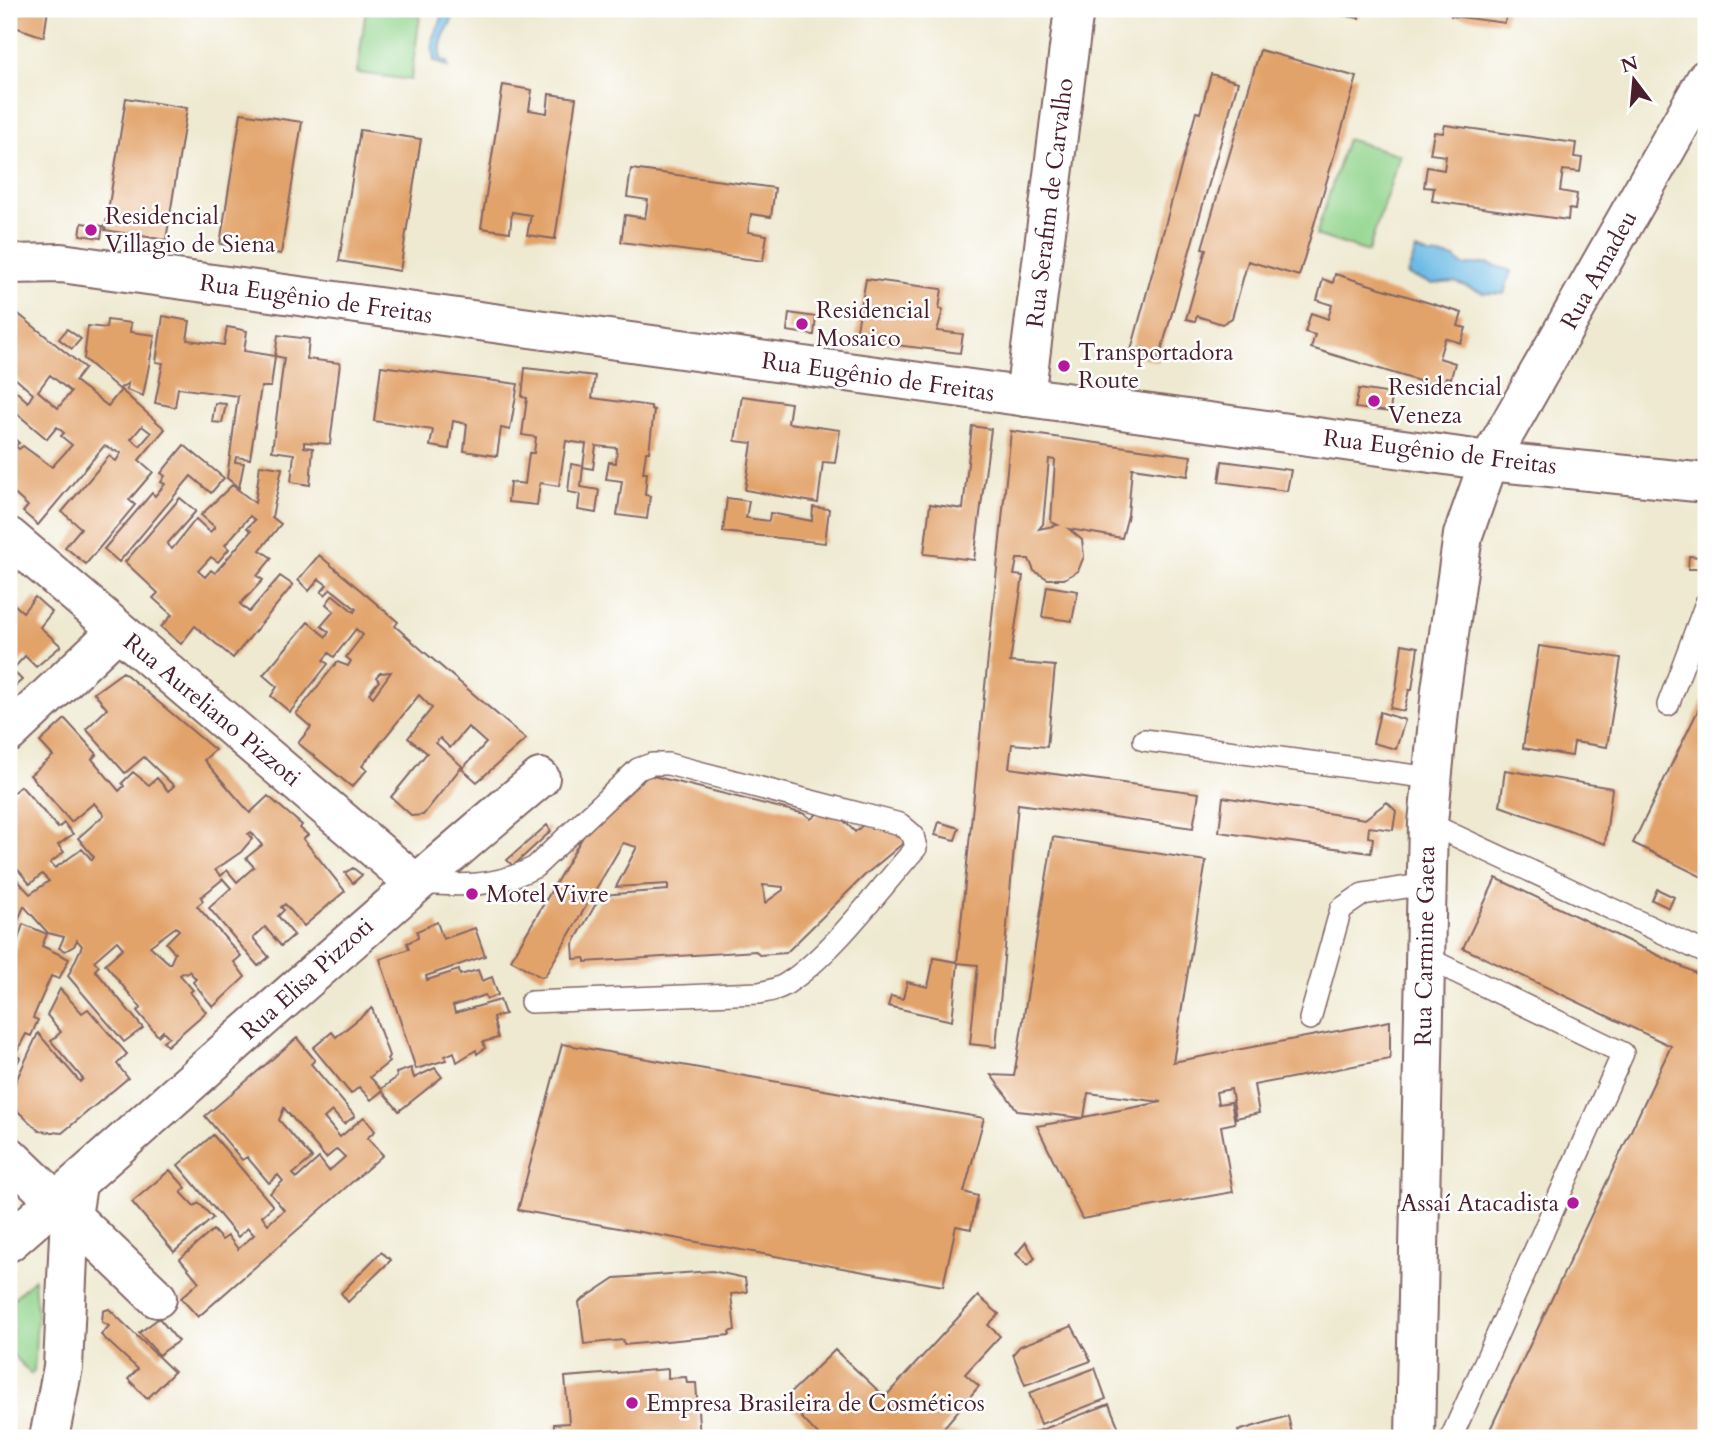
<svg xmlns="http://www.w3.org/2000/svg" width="1715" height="1447" font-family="Cardo,serif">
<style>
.green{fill:#91d48c;stroke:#6e7a5c;stroke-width:2}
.water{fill:#6abae5;stroke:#5a6c88;stroke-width:2}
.building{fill:#e2a36b;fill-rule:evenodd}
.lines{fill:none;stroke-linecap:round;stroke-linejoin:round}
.lane-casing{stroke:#836665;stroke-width:24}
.street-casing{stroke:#836665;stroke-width:42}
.secondary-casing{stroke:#836665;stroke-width:42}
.lane{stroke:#fff;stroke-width:21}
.street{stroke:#fff;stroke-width:38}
.secondary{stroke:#fff;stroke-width:38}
.poi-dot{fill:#b5179e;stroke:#fff;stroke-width:2.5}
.labels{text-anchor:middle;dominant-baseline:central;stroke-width:5;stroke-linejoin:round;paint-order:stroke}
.street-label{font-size:24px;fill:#4a1f2b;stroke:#fff}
.poi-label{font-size:24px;fill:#4a1f2b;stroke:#fff;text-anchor:start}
</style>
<rect width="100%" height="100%" fill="#fff"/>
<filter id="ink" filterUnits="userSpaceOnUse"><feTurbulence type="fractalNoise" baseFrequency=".0143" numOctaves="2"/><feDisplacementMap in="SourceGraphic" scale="14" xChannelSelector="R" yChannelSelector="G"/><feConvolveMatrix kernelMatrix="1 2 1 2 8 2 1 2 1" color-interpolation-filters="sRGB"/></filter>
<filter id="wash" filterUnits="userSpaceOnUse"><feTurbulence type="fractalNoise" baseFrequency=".00686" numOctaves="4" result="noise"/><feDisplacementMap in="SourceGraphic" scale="28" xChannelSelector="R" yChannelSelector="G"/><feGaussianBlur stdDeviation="1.57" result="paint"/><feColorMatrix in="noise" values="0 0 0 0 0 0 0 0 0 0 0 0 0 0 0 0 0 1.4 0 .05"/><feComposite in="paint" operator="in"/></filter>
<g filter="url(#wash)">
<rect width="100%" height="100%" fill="#eee9d0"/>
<path class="green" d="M366,9H421L411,80L357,73Z
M1347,139L1400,155L1368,252L1316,235Z
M34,1279L37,1318L34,1372L31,1374L9,1351V1303Z"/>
<path class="water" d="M441,9H456C451,31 438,32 441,60L447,62L448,67L434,61C433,54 431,45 433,37C437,27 444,21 441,9Z
M1416,250L1430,255L1455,258L1463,266L1487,263L1511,271L1504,294L1483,293L1455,282L1432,284L1407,275Z"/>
<g id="blocks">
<path class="building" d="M9,9H48L44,37L9,25Z
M1341,9H1359V18L1340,15Z
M1452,9L1455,10L1507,9L1505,23L1451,16Z
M1260,50L1357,77L1299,276L1248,261L1232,318L1222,324L1197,316L1195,321L1186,319L1206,249L1202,248Z
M1211,74L1238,82L1158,362L1130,354L1196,112L1200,113Z
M503,85L532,90L529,110L547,113L549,94L576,98L555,239L527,235L531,215L512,212L510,232L481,228Z
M126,98L187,108L166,240L105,230Z
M241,113L302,122L281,254L220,244Z
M1445,125L1576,143L1574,157L1582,158L1580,172L1563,170L1560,191L1577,194L1575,210L1569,209L1568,220L1432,201L1434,188L1424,187L1427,167L1444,170L1446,156L1430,154L1434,132L1443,133Z
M360,130L421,139L400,271L339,261Z
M631,169L775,188L771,217L751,214L748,232L767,235L763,261L621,242L625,215L645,218L648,200L627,197Z
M82,223L103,226L101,238L80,235Z
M1335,274L1462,313L1458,326L1466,328L1461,343L1445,338L1439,358L1455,363L1451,378L1446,377L1442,388L1311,348L1315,335L1305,332L1311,313L1328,319L1332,305L1317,300L1323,279L1333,283Z
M866,279L942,289L939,309L943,310L937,331L963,334L960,353L855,340Z
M16,312L85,368L75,381L108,406L121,390L165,429L139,460L153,472L129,500L135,505L86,564L65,547L81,528L62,512L109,456L116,461L121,453L104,446L38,525L23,512L28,506L9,489V434L19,443L15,446L19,449L23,446L52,467L72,445L61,436L64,433L57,427L47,439L9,407V318ZM50,375L71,392L58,408L38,391ZM16,379L33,394L28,402L10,386ZM142,426L151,433L140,446L131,439Z
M789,313L816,317L814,335L787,331Z
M163,316L190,321L187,340L224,345L227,327L238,329L247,331L244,351L275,356L278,335L309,339L307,359L340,363L330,444L304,442V447L313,448L310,485L291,482L294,454L272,451L284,358L275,356L271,387H261L250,459L236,457L235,462L244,463L239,488L227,478L238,396L178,388L175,407L155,403L163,363L156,362Z
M107,320L131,323L130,332L155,335L143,396L127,390L128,383L119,389L84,359L88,326L106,328Z
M67,329L81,339L72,349L59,339Z
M381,366L518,384L510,430L501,428L497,456L464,451L467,424L453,421L449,449L430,446L433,430L374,421Z
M525,368L595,376L592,398L651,406V409L654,410L649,452H646L643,473H647L645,495L650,496L647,519L617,515L622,481L606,479L609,462L616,463L617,448L596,446L593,469L583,467L586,444L566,441L559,486L540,483L537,505L508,502L510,482L525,484L529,453H534L536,437L522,435L527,398L522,397Z
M1359,389L1392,394L1390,412L1355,408Z
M742,396L791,403L788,423L840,430L835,463L823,462L818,503L745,490L752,443L735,441Z
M215,403L226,404L222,423L212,422Z
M972,426L991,429L974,560L924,554L930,504L963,509Z
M1011,431L1191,456L1188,476L1132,468L1128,515L1122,538L1069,529L1082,540L1084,556L1078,571L1064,579H1048L1034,571L1029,559H1017L1014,575L1023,576L1010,662L1055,666L1047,747L1012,744L1009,768L1199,793L1193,828L1018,804L996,1047L970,1044L978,965L958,963L952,1021L888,1006L891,996L903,999L907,982L928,987L934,958L957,962ZM1049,459L1055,460L1051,522L1058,525L1039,529L1043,524Z
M184,445L224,478L211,493L191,476L119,562L104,549L152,493L155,496L165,484L161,482L165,476L161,473Z
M1222,461L1291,470L1287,491L1219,482Z
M571,464L583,466L581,487L599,490L596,513L578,510L580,494L568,492Z
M260,465L282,468L272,517L281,524L260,550L272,558L257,576L263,580L240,604L249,612L280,576L293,585L233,658L195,626L181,644L161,627L172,615L153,598L158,593L125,562L180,498L196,511L167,544L172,549L196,519L210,532L215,527L201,515L232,485L255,503ZM250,516L255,520L247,528L251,531L215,573L211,570L205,577L198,571L211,557L218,562L229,549L225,545Z
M727,498L749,501L746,518L769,521L770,513L812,521L813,507L829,509L825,543L723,532Z
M319,555L398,622L395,626L422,650L526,739L477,782L462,769L486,743L468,727L450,748L440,738L436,743L462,766L423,815L412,816L391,797L427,753L408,738L432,708L419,695L362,766L367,770L352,787L298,743L311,727L296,714L337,662L348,666L351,661L346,657L363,635L356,629L334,657L329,653L323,660L328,664L290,712L271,696L277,687L263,675L308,622L326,637L329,632L321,626L334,611L326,604L333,595L354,612L356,609L331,589L325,595L321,592L327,585L319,579L309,591L298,580ZM391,672L373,697L369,693L379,681L376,677L380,673Z
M1689,556L1699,557L1698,569H1688Z
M1047,586L1078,591L1072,621L1042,617Z
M35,597L52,612L40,627L61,646L36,667L25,656L12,670L22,680L14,687L9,681V600L23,612Z
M1402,644L1418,647L1412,690H1409L1404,711L1390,708L1396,689Z
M1539,646L1621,658L1607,747L1574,742L1572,756L1523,748Z
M123,672L215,750L204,760L250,813L268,796L302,825L300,828L308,835L303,839L345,891L304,926L285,904L281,907L284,910L278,916L294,935L281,946L265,927L253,938L269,957L258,966L209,908L231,888L223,879L201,897L203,901L197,906L241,956L234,962L245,977L213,1007L193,982L196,979L189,971L186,974L184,972L180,975L193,990L190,992L206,1012L167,1046L163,1041L169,1037L163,1031L158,1036L137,1011L141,1008L105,964L123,948L117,941L94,961L99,966L95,970L143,1028L124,1042L68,976L82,946L77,940L74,946L65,951L59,948L64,937L48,933L24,906L9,942V871L30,894L49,881L42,874L30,884L9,859V796L21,786L58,828L64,823L73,834L58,845L64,852L50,863L55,868L82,849L92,860L94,857L78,838L104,815L94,803L71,822L30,775L53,756L40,742L65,719L97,754L92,759L119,791L124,786L122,783L133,772L149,785L157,778L168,791L174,786L144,757L125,773L86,729L107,709L94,693ZM251,832L262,845L246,858L254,867L237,882L227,870L221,876L215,870L241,852L252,839L248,834ZM176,927L179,930L166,943L175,953L170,964L150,946Z
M1706,694V879L1633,843Z
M1380,712L1405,720L1396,749L1373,743Z
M1505,770L1612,788L1605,844L1500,806Z
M649,775L805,814L811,819L824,808L834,811L855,832L863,825L913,835L865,875L786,953L759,955L756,951L585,962V958L574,959L573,944L601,895L668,890V884L616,887L637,847L623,843L545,976L541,977L511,960L585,833ZM763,885L783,887V890L765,903Z
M1223,797L1365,819L1387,802L1396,811L1393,830L1369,827L1368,837L1373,838L1371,853L1219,832Z
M939,822L959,828L955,840L935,835Z
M547,825L551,831L513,866L507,860Z
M1053,837L1206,861L1173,1062L1390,1021V1059L1254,1085L1259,1113L1236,1118L1231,1089L1216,1092L1218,1104L1231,1102L1235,1123L1221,1126L1233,1192L1082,1219L1037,1126L1083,1118L1018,1111L991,1075L1014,1076ZM1088,1093L1162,1102L1084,1117Z
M353,868L362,875L353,883L345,873Z
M1496,878L1706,978V1438H1486L1671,1046L1463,948Z
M1657,889L1674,897L1669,908L1652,900Z
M437,922L443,939L475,928L485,956L426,976L427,980L459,970L460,975L478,970L482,981L492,977L498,995L487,999L485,995L453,1006L455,1013L500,1000L505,1014L493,1017L498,1038L483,1042L485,1048L477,1054L476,1050L457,1062L454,1052L445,1056L446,1060L416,1069L380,959L409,949L407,943L418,938L417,931Z
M23,924L47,934L42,946L69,959L59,979L51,976L33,1018L38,1020L31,1036L26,1034L15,1055L20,1058L13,1072L9,1070V968Z
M60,989L82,1013L88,1009L127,1054L117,1064L128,1078L62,1133L39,1131L9,1103V1096L38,1033L80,1082L83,1079L51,1041L61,1032L47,1015Z
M372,1008L389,1056L387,1059L389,1062L370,1077L381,1089L397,1077L396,1073L411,1068L414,1078L435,1068L442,1077L399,1111L382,1091L371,1100L359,1087L351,1094L313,1048L332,1032L336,1037Z
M297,1038L315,1060L311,1064L355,1116L344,1124L332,1111L324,1118L340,1137L364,1117L375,1131L367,1138L383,1155L198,1317L181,1298L199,1282L180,1259L213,1230L222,1240L228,1236L238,1249L254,1235L248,1228L238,1237L178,1165L213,1135L273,1206L262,1216L268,1224L284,1210L270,1193L283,1181L278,1175L269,1183L247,1157L242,1160L205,1116ZM284,1108L326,1158L337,1149L345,1157L329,1171L319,1158L297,1178L293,1174L312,1158L279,1120Z
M562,1044L984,1118L964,1192L978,1196L971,1229L956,1226L943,1286L518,1210Z
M170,1170L186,1188L181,1192L194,1206L199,1203L213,1218L174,1252L132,1202Z
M1026,1242L1035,1258L1028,1265L1016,1254Z
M381,1252L391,1260L348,1302L341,1293Z
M712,1271L745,1278L747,1292L731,1294L735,1330L729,1332L730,1335L624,1345L623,1340L584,1344L579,1302L615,1278Z
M978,1296L999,1314L988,1325L1000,1336L965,1374L979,1386L940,1432L1001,1435V1438H821L784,1399L835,1350L885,1397Z
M109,1309L174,1372L147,1399L128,1379L138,1369L101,1335L109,1326L102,1322L103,1311Z
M159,1318L178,1341L159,1355L139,1333Z
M1072,1326L1091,1361L1025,1385L1013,1354L1020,1346Z
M1095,1368L1106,1399L1041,1424L1029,1393Z
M668,1369V1378L686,1377L687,1383H696L700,1438H519V1434L554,1431V1424L569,1423L565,1377Z
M1109,1404L1123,1438H1020Z
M1288,1416L1293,1438H1240L1238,1431Z"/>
</g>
</g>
<g filter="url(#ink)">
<use href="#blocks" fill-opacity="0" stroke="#836665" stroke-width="2"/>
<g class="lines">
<g class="lane-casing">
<path id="lane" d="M1668,705L1706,603
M1144,740L1432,778
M1428,823L1706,953
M417,883C460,886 495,888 535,867L638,769L652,764H668L900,824L913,835L916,848C880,888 833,953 789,982C780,989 769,991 759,993L531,1002
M1425,957L1623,1053L1451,1438
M1310,1019L1341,909L1363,894L1426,884"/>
</g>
<g class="street-casing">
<path id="street" d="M1025,397L1074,9
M9,537L415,883
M9,733L118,630
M9,1156L157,1298
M9,1242C186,1088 360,929 540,778
M49,1438L63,1367L69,1235L77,1185
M1415,1438L1428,823L1441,690L1463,535L1489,461L1706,79"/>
</g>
<g class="secondary-casing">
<path id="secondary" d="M9,264L61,263L1489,461L1706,483"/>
</g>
<use href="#lane" class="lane"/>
<use href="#street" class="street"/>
<use href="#secondary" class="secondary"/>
</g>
</g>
<g class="poi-dot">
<circle cx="91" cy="230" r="7"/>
<circle cx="802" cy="324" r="7"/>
<circle cx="1064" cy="366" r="7"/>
<circle cx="1374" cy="401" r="7"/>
<circle cx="472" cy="894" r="7"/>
<circle cx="1573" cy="1203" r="7"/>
<circle cx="632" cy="1403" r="7"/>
</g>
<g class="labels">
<g class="street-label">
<text transform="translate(1050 203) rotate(-83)">Rua Serafim de Carvalho</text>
<text transform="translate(1599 270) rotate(-61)">Rua Amadeu</text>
<text transform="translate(316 299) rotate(8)">Rua Eugênio de Freitas</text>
<text transform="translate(878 377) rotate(8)">Rua Eugênio de Freitas</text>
<text transform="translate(1440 452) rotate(7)">Rua Eugênio de Freitas</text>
<text transform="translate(212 710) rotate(40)">Rua Aureliano Pizzoti</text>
<text transform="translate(1425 946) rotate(-89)">Rua Carmine Gaeta</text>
<text transform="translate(307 979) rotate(-42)">Rua Elisa Pizzoti</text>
</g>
<g class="poi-label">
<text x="105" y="216">Residencial<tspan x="105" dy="28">Villagio de Siena</tspan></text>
<text x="816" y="310">Residencial<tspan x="816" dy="28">Mosaico</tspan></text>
<text x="1078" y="352">Transportadora<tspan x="1078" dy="28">Route</tspan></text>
<text x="1388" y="387">Residencial<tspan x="1388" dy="28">Veneza</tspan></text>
<text x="486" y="894">Motel Vivre</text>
<text x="1559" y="1203" text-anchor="end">Assaí Atacadista</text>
<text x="646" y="1403">Empresa Brasileira de Cosméticos</text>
</g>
</g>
<rect width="1715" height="1447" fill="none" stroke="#fff" stroke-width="35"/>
<g transform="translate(1634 80) rotate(344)" stroke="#ffffff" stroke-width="5" paint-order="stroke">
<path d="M0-5L12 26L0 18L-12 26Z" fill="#4a1f2b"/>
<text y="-10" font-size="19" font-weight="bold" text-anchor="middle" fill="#4a1f2b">N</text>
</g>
</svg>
